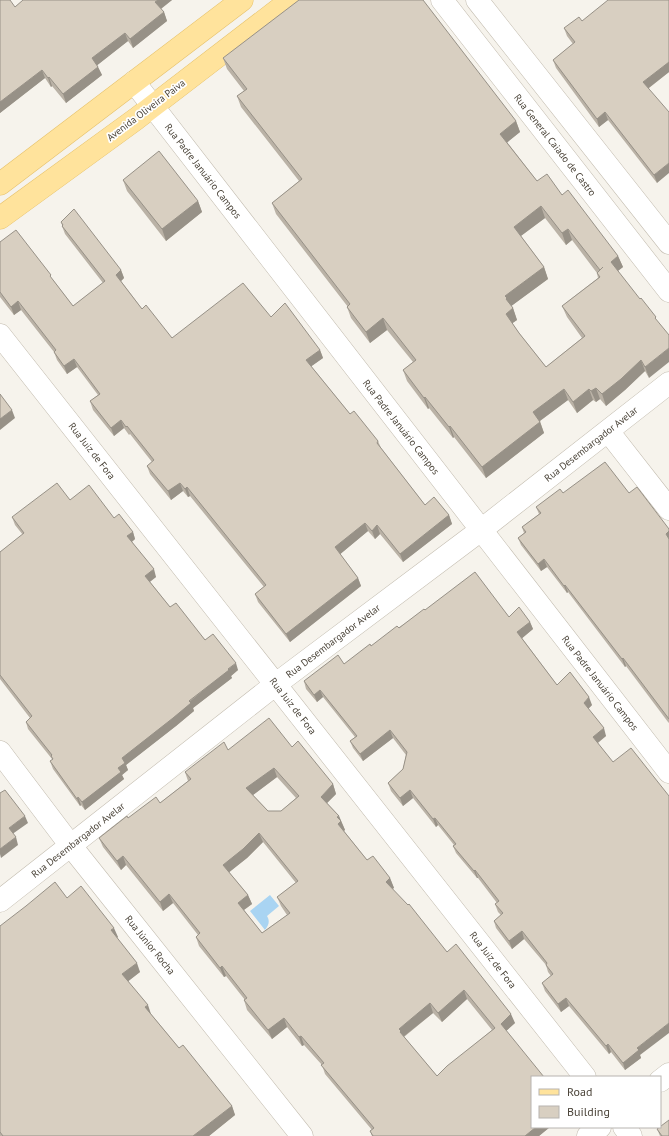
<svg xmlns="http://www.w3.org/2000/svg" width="669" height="1136" font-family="'PT Sans',sans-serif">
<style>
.water{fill:#a9d4f2}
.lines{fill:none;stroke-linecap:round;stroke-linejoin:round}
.minor-casing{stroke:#c2bbae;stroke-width:23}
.primary-casing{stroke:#e6c16a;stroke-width:23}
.minor{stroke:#fff;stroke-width:22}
.primary{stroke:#ffe39c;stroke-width:22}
.wall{fill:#bab2a6;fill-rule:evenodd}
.shaded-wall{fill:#979187}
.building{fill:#d8cfc1;stroke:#979187;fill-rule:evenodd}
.labels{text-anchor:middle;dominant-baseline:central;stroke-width:3.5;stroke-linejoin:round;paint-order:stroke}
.street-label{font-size:10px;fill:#4b4439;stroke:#fff}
</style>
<rect width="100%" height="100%" fill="#f6f3ec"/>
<path class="water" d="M270,895L279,906L267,916C270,921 269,925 265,930L250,911Z"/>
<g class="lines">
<g class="minor-casing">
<path id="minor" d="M442,0L669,291
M477,0L669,243
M134,82L669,772
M0,335L585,1077
M608,431L669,509
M0,752L71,846L302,1136
M0,901L276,684L481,530L669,383
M660,1081L669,1074
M624,1127L631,1136
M588,1136L600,1127"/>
</g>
<g class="primary-casing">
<path id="primary" d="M0,184L242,0
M0,218L136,119L291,0"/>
</g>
<use href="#minor" class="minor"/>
<use href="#primary" class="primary"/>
</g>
<path class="wall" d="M0,0L15,7L23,0H172L161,9L164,12L167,21L133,48L128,41L97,65L102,75L66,103L52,86L51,87L45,78L0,113Z
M669,0V72L649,88L657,183L608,120L599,127L556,68L553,60L573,44L567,36L564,28L582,21Z
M223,58L516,121L520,132L507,142L537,181L562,195L618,256L623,267L618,271L649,378L645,371L625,390L606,406L600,399L596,402L593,400L577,413L568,400L540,421L544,433L486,478L454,437L453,438L429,408L428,409L407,381L403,370L413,362L387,330L370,343L351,318L347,307H348L276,214L272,203L299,181L241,107L237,96L244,91L227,69ZM545,218L566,245L572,240L597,273L598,278L562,306L567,317L582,338L546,367L519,333L512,323L517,320L513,308L511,306L548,279L544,267L521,236Z
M123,180L198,201L202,212L166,241L127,191Z
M61,222L121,270L124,278L121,281L142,309L172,338L271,317L320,350L323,358L311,366L350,414L378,441L381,448L425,505L449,515L452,524L403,562L380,534L375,539L368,531L340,554L358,578L361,586L290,642L258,602L255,594L264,587L190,496L188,497L183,491L171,500L150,474L147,466L152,462L130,434L129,435L124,428L114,436L93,410L90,401L98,395L77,367L67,374L57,360L54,352L21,310L14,315L0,297V242L53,280L73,306L103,283L65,234L62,226V225Z
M563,493H629L669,529V723L668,722L626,666L625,667L568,592L567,593L547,567L541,571L521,545L518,538L524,533L522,527L539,514L536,507Z
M70,500L114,518L133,532L135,539L132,542L156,577L150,582L170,607L238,670L231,676L232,678L193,708L194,711L176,726L126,765L128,770L122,775L124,779L85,810L81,805L80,806L53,769L50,761L52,760V759L28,729L26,722L30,718L0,679V552L23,535L15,525L12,517Z
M425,610L509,617L530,622L533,629L522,638L557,685L592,705L588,709L606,736L598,743L640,1055L641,1058L625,1070L611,1052L609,1054L569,1006L561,1012L545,991L542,983L551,976L548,972L546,965L524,939L512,949L496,928L494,921L501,915L498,912L495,904L497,903L478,878H477L456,853L453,846L454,845L438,825L436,827L413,798L403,806L391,791L388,783L403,769L406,755L393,738L363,761L353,748L350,741L355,737L323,697L317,702L306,689L304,681L344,664Z
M292,747L333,784L336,794L327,803L339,816L345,830L344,831L367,860L390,878L394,888L392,889L447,952L515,1023L506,1031L532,1127H550L539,1136H372L370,1131L372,1130L325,1074L322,1065L304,1045L302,1046L287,1027L272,1039L247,1010L244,1000H245L226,976L224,977L199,946L196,937L198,935L173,903L163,911L126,865L121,870L103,847L99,838L128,818L160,803L188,781L185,772L228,750ZM277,777L296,798L281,811H268L253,795ZM263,842L296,883L277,897L281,906L287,915L262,933L244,910L252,904L248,895L229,872L247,858ZM467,999L492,1030L437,1076L404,1037L433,1013L442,1022Z
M67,898L118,937L117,938L140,972L128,981L151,1014L179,1048L232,1106L235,1115L209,1136H0V926Z
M657,1129L669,1136H660Z"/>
<path class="shaded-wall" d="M158,0H172L158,11L155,2Z
M164,12L167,21L133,48L130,39Z
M125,33L128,41L95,67L92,58Z
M669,62V72L646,90L643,82Z
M98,67L102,75L66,103L63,94Z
M42,70L45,78L0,113V102Z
M49,77L52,86L51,87L48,78Z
M605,112L608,120L599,127L597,119Z
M516,121L520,132L504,145L500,134Z
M669,163V173L657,183L654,175Z
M198,201L202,212L166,241L162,229Z
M541,206L545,218L518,238L514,227Z
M568,229L572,240L566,245L562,233Z
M618,256L623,267L615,273L611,262Z
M544,267L548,279L510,307V310L505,296Z
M121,270L124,278L119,283L116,275Z
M18,301L21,310L14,315L11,307Z
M513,308L517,320L510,325L506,314Z
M383,318L387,330L370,343L366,332Z
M669,348V362L649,378L645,367Z
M320,350L323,358L309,368L306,360Z
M74,359L77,367L67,374L64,366Z
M641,360L645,371L625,390L606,406L602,394Z
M596,388L600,399L596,402L591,391Z
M564,389L568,400L537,423L533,412Z
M589,389L593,400L577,413L573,402Z
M425,397L429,408L428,409L424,398Z
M12,410L15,418L0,430V419Z
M121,420L124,428L114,436L111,428Z
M540,422L544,433L486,478L482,467Z
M450,426L454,437L453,438L449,427Z
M180,483L183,491L171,500L168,491Z
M187,487L190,496L188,497L185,489Z
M449,515L452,524L403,562L400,554Z
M365,523L368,531L338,556L335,547Z
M377,525L380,534L375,539L372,531Z
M669,531V541L666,534Z
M133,532L135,539L130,543L127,536Z
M544,559L547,567L541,571L538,564Z
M154,569L156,577L148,583L145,576Z
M358,578L361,586L290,642L286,634Z
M565,585L568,592L567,593L564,586Z
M530,622L533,629L520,640L517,632Z
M623,658L626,666L625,667L622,659Z
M236,663L238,670L231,676L232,678L193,708L194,711L176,726L126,765L128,770L122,775L124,779L85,810L82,802L118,768L122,758Z
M320,690L323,697L317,702L314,695Z
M589,697L592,705L587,710L584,703Z
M604,728L606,736L596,744L593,737Z
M390,730L393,738L363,761L360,754Z
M274,768L277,777L249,798L246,788Z
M333,784L336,794L324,806L321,797Z
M410,790L413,798L403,806L400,798Z
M78,797L81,805L80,806L77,799Z
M25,816L28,823L11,835L9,828Z
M339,816L345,830L341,833L338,824L337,817Z
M435,818L438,825L436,827L433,819Z
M259,833L263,842L247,858L227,874L223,865Z
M16,837L18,845L1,858L0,854V849Z
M123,856L126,865L121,870L117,861Z
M475,870L478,878H477L474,871Z
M390,878L394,888L389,891L386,882Z
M169,894L173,903L163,911L160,902Z
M248,895L252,904L241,912L238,903Z
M114,928L118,937L114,940L111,930Z
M522,931L524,939L512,949L509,941Z
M137,963L140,972L126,983L122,974Z
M222,966L226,976L224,977L220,968Z
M464,990L467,999L442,1022L438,1013Z
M566,998L569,1006L561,1012L558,1004Z
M430,1003L433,1013L403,1037L400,1032L399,1029Z
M148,1005L151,1014L148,1016L145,1007Z
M511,1014L515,1023L504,1033L501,1024Z
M284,1018L287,1027L272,1039L268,1030Z
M669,1023V1033L640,1055L641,1058L625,1070L623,1063L637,1048Z
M301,1036L304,1045L302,1046L299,1037Z
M608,1044L611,1052L609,1054L606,1046Z
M232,1106L235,1115L209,1136H193Z
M536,1127H550L539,1136H525Z"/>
<path class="building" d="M0,0H10L15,7L23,0H158L155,2L164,12L130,39L125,33L92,58L98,67L63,94L49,77L48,78L42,70L0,102Z
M299,0H423L516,121L500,134L537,181L547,174L562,195L568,190L618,256L611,262L640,299L641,298L656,317L655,318L669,335V348L645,367L641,360L621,379L602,394L596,388L591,391L589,389L573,402L564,389L533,412L540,422L482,467L450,426L449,427L425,397L424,398L403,370L416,360L383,318L366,332L347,307L350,304L272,203L302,179L237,96L247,89L223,58ZM541,206L562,233L568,229L600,270L603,267L597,273L600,277L562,306L585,336L546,367L519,333L506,314L513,308L506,299L507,298L505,296L544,267L514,227Z
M608,0H669V62L643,82L669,112V163L654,175L605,112L597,119L553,60L575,42L564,28L579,17L582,21Z
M159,151L198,201L162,229L123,180Z
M74,209L121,270L116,275L142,309L146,305L172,338L243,283L271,317L285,303L320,350L306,360L350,414L354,411L378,441L377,443L425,505L434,497L449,515L400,554L377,525L372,531L365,523L335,547L358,578L286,634L255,594L266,585L187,487L185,489L180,483L168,491L147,466L154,460L127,426L126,427L121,420L111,428L90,401L100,394L74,359L64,366L54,352L56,350L18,301L11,307L0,292V242L16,230L51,275L50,276L73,306L105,281L62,226L63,225L61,222Z
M0,394L12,410L0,419Z
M605,462L629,493L637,487L669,529V531L666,534L669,539V719L623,658L622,659L565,585L564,586L544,559L538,564L518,538L526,532L522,527L541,513L536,507L560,489L563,493Z
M57,483L70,500L89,485L114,518L119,514L133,532L127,536L154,569L145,576L170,607L176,603L205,640L213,634L236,663L228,669L229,670L189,701L191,703L173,718L122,758L125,763L118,768L121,772L82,802L78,797L77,799L50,761L53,759L51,756L52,755L26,722L32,716L0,675V552L24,533L12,517Z
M475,572L509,617L519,607L530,622L517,632L557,685L570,672L589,697L584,703L604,728L593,737L613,762L631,748L669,796V1023L637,1048L639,1050L623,1063L608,1044L606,1046L566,998L558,1004L542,983L553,974L546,965L547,963L522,931L509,941L494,921L503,913L495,904L499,901L475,870L474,871L453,846L456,844L435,818L433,819L410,790L400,798L388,783L403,769L407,752L390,730L360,754L350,741L357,736L320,690L314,695L304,681L338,655L344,664L370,644L371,646L397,626L399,628L424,609L425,610Z
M269,718L292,747L298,741L333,784L321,797L339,816L337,817L341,821L338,824L367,860L373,856L390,878L386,882L408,905L409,904L447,952L456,944L511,1014L501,1024L544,1077H532V1127H536L525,1136H373L370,1131L374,1128L321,1065L324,1063L301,1036L299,1037L284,1018L268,1030L244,1000L247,998L222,966L220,968L196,937L200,933L169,894L160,902L123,856L117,861L99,838L127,816L128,818L156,797L160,803L191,779L185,772L224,742L228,750ZM274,768L299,796L281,811H268L246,788ZM259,833L298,881L277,897L290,913L262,933L238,903L248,895L223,865L243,849ZM464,990L495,1028L447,1066L437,1076L400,1032L401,1031L399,1029L430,1003L438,1013Z
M5,790L25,816L9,828L16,837L0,849V793Z
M55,882L67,898L81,886L114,928L111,930L137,963L122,974L148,1005L145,1007L179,1048L183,1045L232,1106L193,1136H3L0,1132V926L26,906Z
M669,1120V1136H662L657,1129Z"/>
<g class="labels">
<g class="street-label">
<text transform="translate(146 110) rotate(-37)">Avenida Oliveira Paiva</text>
<text transform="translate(555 145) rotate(52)">Rua General Caiado de Castro</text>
<text transform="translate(203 171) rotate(52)">Rua Padre Januário Campos</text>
<text transform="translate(401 427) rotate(52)">Rua Padre Januário Campos</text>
<text transform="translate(591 444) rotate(-38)">Rua Desembargador Avelar</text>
<text transform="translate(92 451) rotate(52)">Rua Juiz de Fora</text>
<text transform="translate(333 641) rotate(-37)">Rua Desembargador Avelar</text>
<text transform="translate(600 683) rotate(52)">Rua Padre Januário Campos</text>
<text transform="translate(293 706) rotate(52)">Rua Juiz de Fora</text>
<text transform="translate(78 840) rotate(-38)">Rua Desembargador Avelar</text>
<text transform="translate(150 945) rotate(51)">Rua Júnior Rocha</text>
<text transform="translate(493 960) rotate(52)">Rua Juiz de Fora</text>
</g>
</g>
<rect x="531" y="1076" width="130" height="52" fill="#ffffff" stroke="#b7b4b0"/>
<rect x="539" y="1089" width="20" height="6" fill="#ffe39c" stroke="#b7b4b0"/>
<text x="567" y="1096" font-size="12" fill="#4b4439">Road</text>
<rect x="539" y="1106" width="20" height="12" fill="#d8cfc1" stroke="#b7b4b0"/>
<text x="567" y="1116" font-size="12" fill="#4b4439">Building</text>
</svg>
